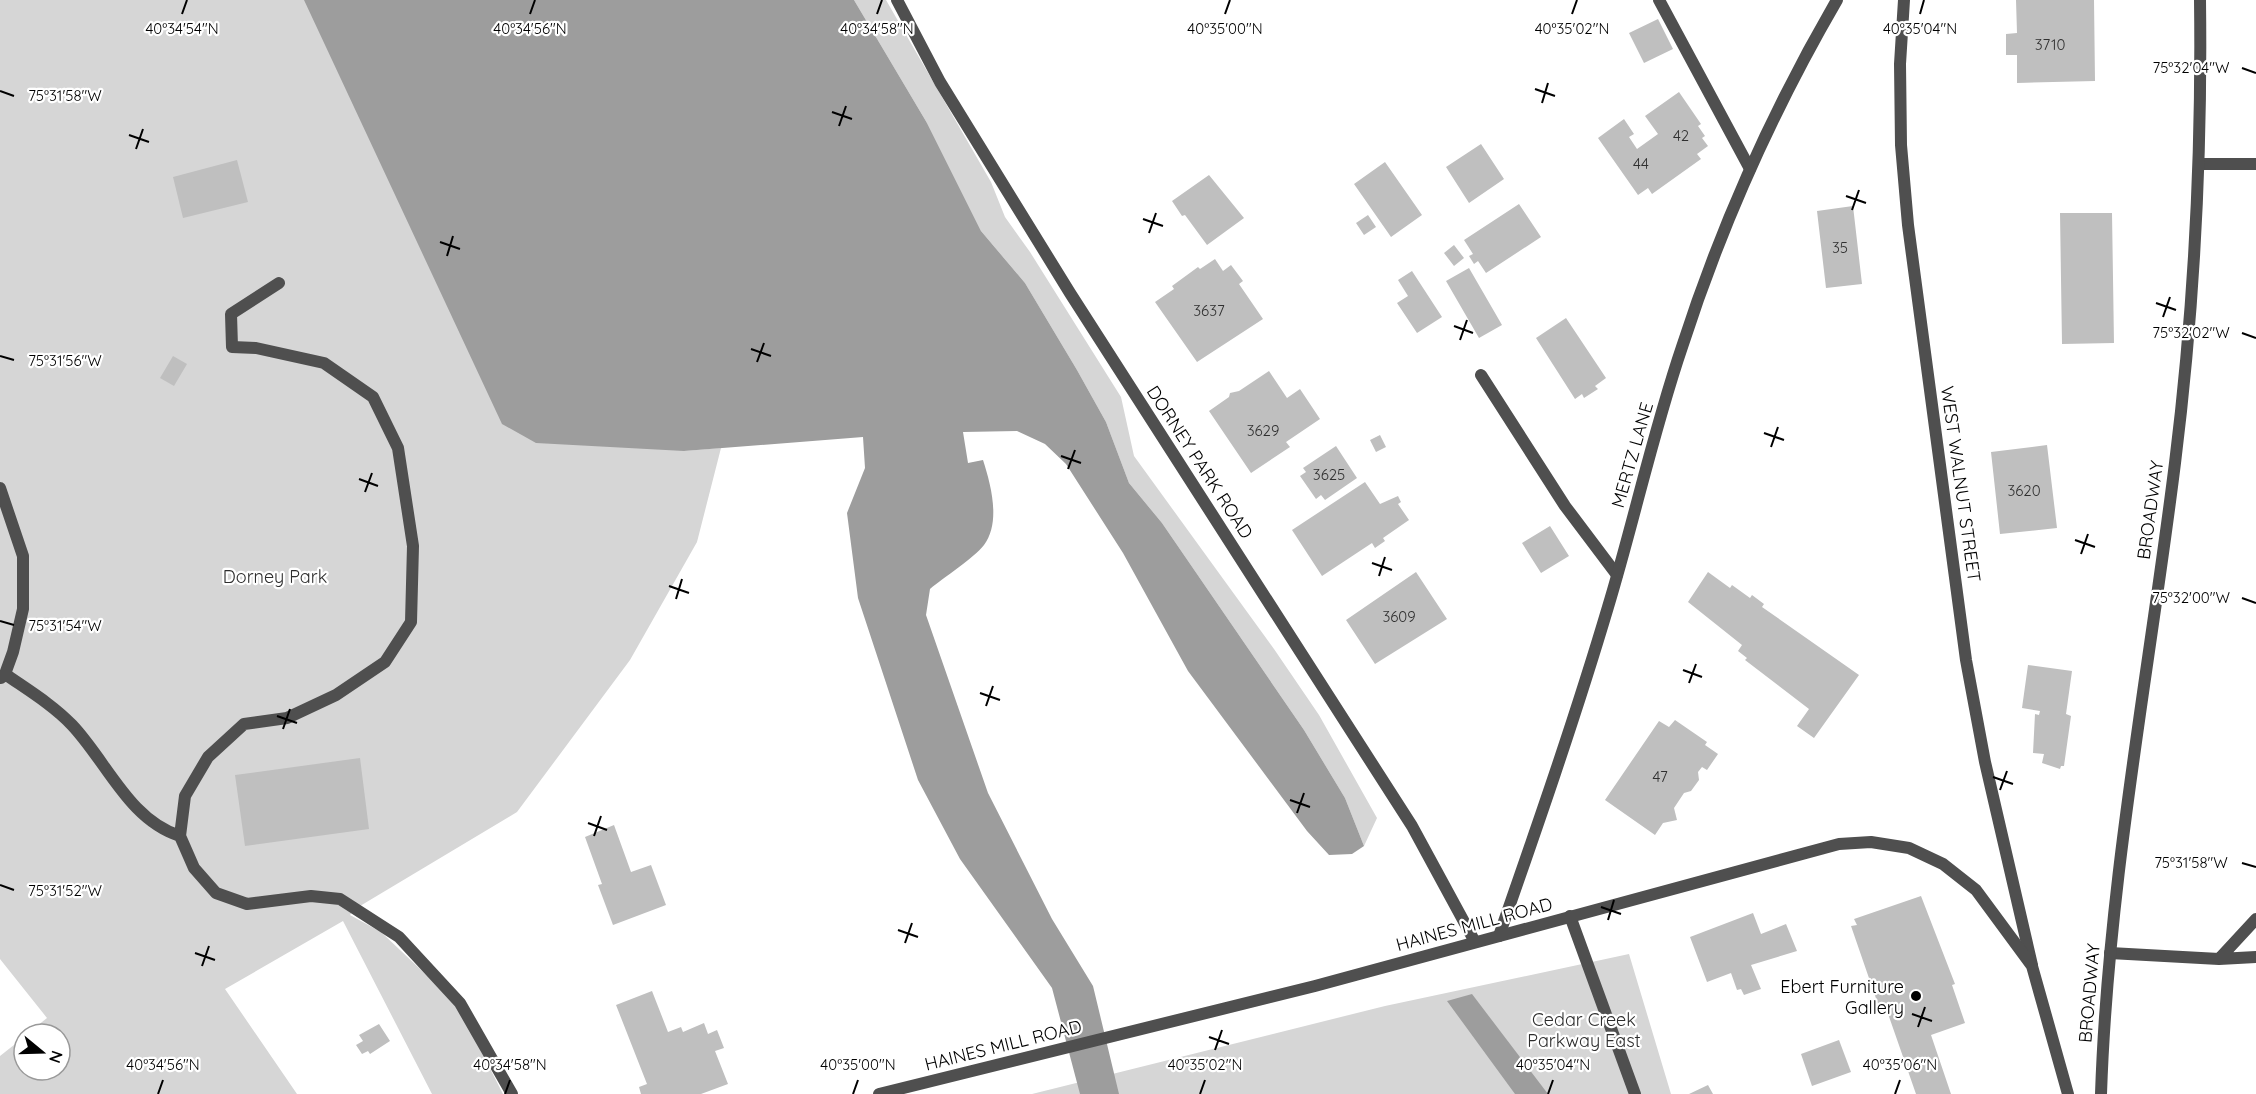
<svg xmlns="http://www.w3.org/2000/svg" width="2256" height="1094" font-family="Quicksand,sans-serif">
<style>
.green{fill:#d6d6d6}
.water{fill:#9d9d9d}
.building{fill:#bfbfbf}
.lines{fill:none;stroke-linecap:round;stroke-linejoin:round}
.service{stroke:#4f4f4f;stroke-width:12}
.minor{stroke:#4f4f4f;stroke-width:12}
.tertiary{stroke:#4f4f4f;stroke-width:12}
.ticks{fill:none;stroke:#000;stroke-width:2}
.poi-dot{fill:#000;stroke:#fff;stroke-width:2}
.labels{text-anchor:middle;dominant-baseline:central;stroke-width:4.5;stroke-linejoin:round;paint-order:stroke}
.number-label{font-size:15px;fill:#303030}
.street-label{font-size:18px;fill:#000;stroke:#fff}
.park-label{font-size:18px;fill:#2d2d2d;stroke:#fff}
.poi-label{font-size:18px;fill:#000;stroke:#fff;text-anchor:end}
.ticks-label{font-size:15px;text-anchor:middle;fill:#000;stroke:#fff;stroke-width:4.5;stroke-linejoin:round;paint-order:stroke}
</style>
<rect width="100%" height="100%" fill="#fff"/>
<path class="green" d="M0,0H601L684,451L721,448L697,542L630,660L517,812L355,909L350,915L381,932L457,1004L503,1094H432L343,921L225,989L297,1094H0V1056L24,1037V1070H60V1034H27L47,1018L0,959Z
M854,0H886L991,182L1005,217L1030,252L1121,397L1134,456L1274,649L1319,715L1377,818L1364,846L1345,798L1304,730L1162,523L1129,483L1106,422L1077,370L1025,283L981,231L927,123Z
M1629,954L1671,1094H1032L1385,1006Z"/>
<path class="water" d="M304,0H854L927,123L981,231L1025,283L1077,370L1106,422L1129,483L1162,523L1304,730L1345,798L1364,846L1352,854L1329,855L1307,831L1188,671L1123,553L1066,464L1045,444L1017,431L963,432L968,463L983,460C991,485 1001,522 984,545C974,558 943,578 930,589L926,615L988,793L1052,919L1093,986L1119,1094H1080L1052,988L960,859L918,780L858,598L847,513L865,468L863,437L684,451L536,443L502,424Z
M1472,994L1548,1094H1515L1447,1001Z"/>
<path class="building" d="M2016,0H2094L2095,81L2017,83V55H2006V34L2017,33Z
M1658,19L1673,49L1644,63L1629,33Z
M1679,92L1701,124L1698,126L1705,136L1702,138L1708,146L1697,154L1701,159L1652,194L1648,188L1638,195L1598,138L1624,119L1634,134L1629,137L1637,149L1658,134L1645,116Z
M1481,144L1504,179L1469,203L1446,167Z
M237,160L248,202L183,218L173,177Z
M1385,162L1422,215L1391,237L1354,184Z
M1209,175L1244,218L1207,245L1185,215L1182,216L1172,201Z
M1519,204L1541,237L1486,273L1478,261L1474,264L1469,256L1473,254L1464,240Z
M1853,206L1862,284L1826,288L1817,211Z
M2060,213H2112L2114,343L2062,344Z
M1368,215L1376,227L1364,235L1356,223Z
M1454,245L1464,258L1454,266L1444,253Z
M1215,259L1223,271L1231,265L1243,281L1239,284L1263,319L1197,362L1155,302L1174,289L1172,286L1198,267L1200,269Z
M1469,268L1502,325L1479,338L1446,281Z
M1412,271L1442,317L1417,333L1397,303L1408,296L1398,280Z
M1566,318L1606,378L1595,386L1598,389L1584,398L1582,394L1575,399L1536,338Z
M173,356L187,364L174,386L160,378Z
M1269,371L1287,398L1300,389L1320,419L1286,442L1290,447L1251,473L1209,411L1229,397L1230,393L1239,391Z
M1380,435L1386,447L1376,452L1370,440Z
M2047,445L2057,528L2000,534L1991,452Z
M1336,446L1357,478L1325,500L1321,495L1316,499L1300,476L1306,472L1303,468Z
M1365,482L1380,504L1398,496L1401,502L1398,504L1409,520L1383,538L1385,541L1375,548L1372,543L1322,576L1292,530Z
M1550,526L1569,556L1541,573L1522,543Z
M1416,572L1447,619L1375,664L1346,620Z
M1708,572L1730,588L1732,585L1750,598L1752,595L1764,604L1762,607L1859,675L1814,738L1797,726L1809,709L1745,660L1747,658L1738,651L1742,645L1688,602Z
M2028,665L2072,671L2066,714L2071,716L2064,766H2061L2060,769L2042,763L2044,754L2033,753L2035,714L2039,715L2040,711L2022,708Z
M1675,720L1707,742L1705,745L1718,754L1707,770L1702,767L1698,772L1699,780L1691,791L1684,793L1674,808L1677,820L1663,823L1655,835L1605,800L1659,721L1669,727Z
M360,758L369,829L245,846L235,775Z
M614,825L631,872L651,865L666,905L613,925L598,885L602,884L585,837Z
M1921,896L1955,984L1952,985L1965,1023L1931,1035L1951,1094H1916L1886,1008L1880,1010L1851,926L1857,925L1854,919Z
M1753,913L1761,934L1786,924L1797,951L1751,965L1761,989L1744,995L1741,989L1737,990L1731,973L1707,982L1690,937Z
M652,991L668,1032L681,1027L683,1032L704,1023L708,1034L717,1030L724,1048L715,1051L728,1084L701,1094H641L639,1087L647,1084L616,1005Z
M379,1024L390,1041L370,1054L368,1051L362,1054L356,1045L363,1041L359,1035Z
M1839,1040L1851,1072L1812,1086L1801,1054Z
M1708,1085L1713,1094H1689Z"/>
<g class="lines">
<path class="service" d="M1659,0L1750,169
M1481,375L1565,506L1617,575
M0,488L23,556V609L13,652L5,674L1,678
M5,674C28,690 53,705 72,725C107,762 129,820 180,836L185,796L208,757L244,724L287,718L336,695L385,662L411,622L413,546L398,448L373,397L324,363L256,348L232,347L231,314L279,283
M180,836L194,868L216,893L247,904L311,896L340,899L399,937L460,1003L512,1094
M1570,916L1635,1094
M2110,953L2219,959L2256,957
M2219,959L2256,919"/>
<path class="minor" d="M897,0L940,82L1070,293L1412,826L1475,942
M1904,0L1900,64L1901,145L1908,225L1966,660L1985,762L2032,965
M2199,164H2256
M1499,936C1537,827 1575,718 1608,607C1634,521 1653,432 1682,347C1721,226 1773,110 1837,0"/>
<path class="tertiary" d="M879,1094L1315,986L1839,844L1871,842L1909,848L1943,864L1976,890L2032,966L2068,1094
M2101,1094C2108,883 2149,673 2175,463C2194,310 2202,154 2200,0"/>
</g>
<path class="ticks" d="M182,14L187,0M530,14L535,0M877,14L882,0M1225,14L1230,0M1572,14L1577,0M1920,14L1924,0M2242,68L2256,73M1535,89L1555,96M0,91L14,96M1542,103L1548,83M832,112L852,119M839,126L846,106M129,135L149,142M136,149L143,129M1846,196L1866,203M1852,210L1859,190M1143,219L1163,226M1149,233L1156,213M440,242L460,249M447,256L453,236M2156,303L2176,310M2163,317L2170,297M1454,326L1473,333M2242,333L2256,338M1460,340L1467,320M751,349L771,356M0,356L14,360M757,362L764,343M1764,433L1784,440M1771,447L1778,427M1061,456L1081,463M1068,469L1075,450M359,479L378,486M365,492L372,473M2075,540L2095,547M2081,554L2088,534M1372,563L1392,570M1379,576L1385,557M669,586L689,593M2242,598L2256,603M676,599L682,579M0,621L14,625M1683,670L1702,677M1689,683L1696,664M980,693L1000,700M986,706L993,686M277,716L297,723M283,729L290,709M1993,777L2013,784M2000,790L2007,771M1290,800L1310,807M1297,813L1304,793M588,823L607,830M594,836L601,816M2242,863L2256,867M0,885L14,890M1601,907L1621,914M1608,920L1614,900M898,930L918,937M905,943L912,923M195,953L215,960M202,966L209,946M1912,1014L1932,1021M1918,1027L1925,1007M1209,1037L1229,1044M1215,1050L1222,1030M158,1094L163,1080M505,1094L510,1080M853,1094L858,1080M1200,1094L1205,1080M1548,1094L1553,1080M1895,1094L1900,1080"/>
<circle class="poi-dot" cx="1916" cy="996" r="6"/>
<g class="labels">
<g class="number-label">
<text x="2050" y="44">3710</text>
<text x="1681" y="135">42</text>
<text x="1641" y="163">44</text>
<text x="1840" y="247">35</text>
<text x="1209" y="310">3637</text>
<text x="1263" y="430">3629</text>
<text x="1329" y="474">3625</text>
<text x="2024" y="490">3620</text>
<text x="1399" y="616">3609</text>
<text x="1660" y="776">47</text>
</g>
<g class="street-label">
<text transform="translate(1632 455) rotate(-74)">MERTZ LANE</text>
<text transform="translate(1200 462) rotate(57)">DORNEY PARK ROAD</text>
<text transform="translate(1961 484) rotate(82)">WEST WALNUT STREET</text>
<text transform="translate(2150 510) rotate(-82)">BROADWAY</text>
<text transform="translate(1474 924) rotate(-15)">HAINES MILL ROAD</text>
<text transform="translate(2089 993) rotate(-85)">BROADWAY</text>
<text transform="translate(1003 1045) rotate(-14)">HAINES MILL ROAD</text>
</g>
<g class="park-label">
<text x="275" y="576">Dorney Park</text>
<text x="1584" y="1019">Cedar Creek<tspan x="1584" dy="21">Parkway East</tspan></text>
</g>
<g class="poi-label">
<text x="1904" y="986">Ebert Furniture<tspan x="1904" dy="21">Gallery</tspan></text>
</g>
</g>
<g class="ticks-label">
<text x="182" y="34">40°34'54"N</text>
<text x="530" y="34">40°34'56"N</text>
<text x="877" y="34">40°34'58"N</text>
<text x="1225" y="34">40°35'00"N</text>
<text x="1572" y="34">40°35'02"N</text>
<text x="1920" y="34">40°35'04"N</text>
<text x="2191" y="73">75°32'04"W</text>
<text x="65" y="101">75°31'58"W</text>
<text x="2191" y="338">75°32'02"W</text>
<text x="65" y="366">75°31'56"W</text>
<text x="2191" y="603">75°32'00"W</text>
<text x="65" y="631">75°31'54"W</text>
<text x="2191" y="868">75°31'58"W</text>
<text x="65" y="896">75°31'52"W</text>
<text x="163" y="1070">40°34'56"N</text>
<text x="510" y="1070">40°34'58"N</text>
<text x="858" y="1070">40°35'00"N</text>
<text x="1205" y="1070">40°35'02"N</text>
<text x="1553" y="1070">40°35'04"N</text>
<text x="1900" y="1070">40°35'06"N</text>
</g>
<g transform="translate(42 1052) rotate(109)"><circle r="28" fill="#ffffff" stroke="#999999" stroke-width="1.5"/>
<path d="M0-4.5L10 22L0 15L-10 22Z" fill="#000000"/>
<text y="-9" font-size="16" font-weight="bold" text-anchor="middle" fill="#000000">N</text>
</g>
</svg>
